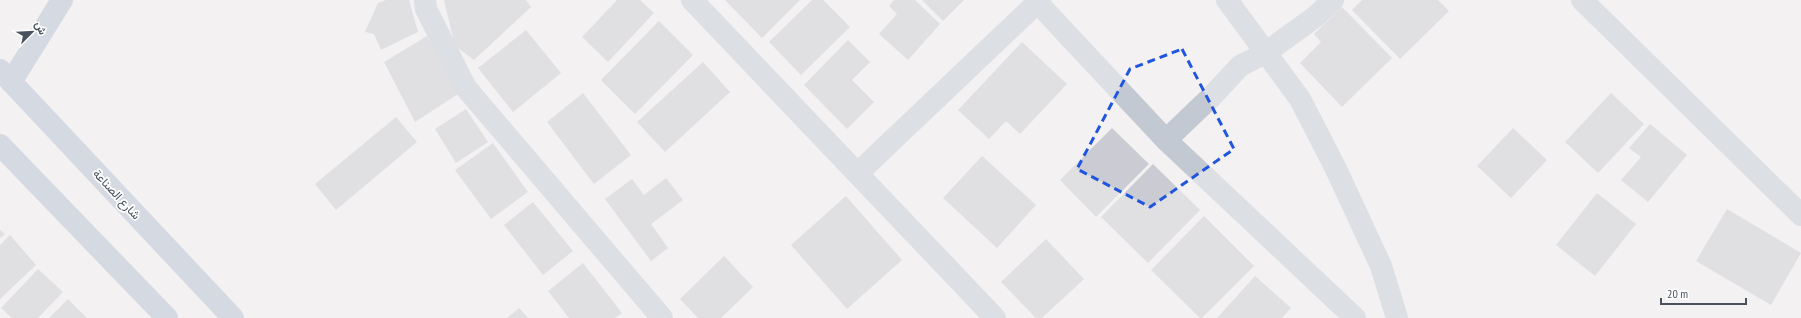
<svg xmlns="http://www.w3.org/2000/svg" width="1801" height="318" font-family="'PT Sans Narrow',Vazirmatn,sans-serif">
<style>
.building{fill:#cbccd3}
.lines{fill:none;stroke-linecap:round;stroke-linejoin:round}
.minor{stroke:#c2c9d2;stroke-width:22}
.major{stroke:#b2bcce;stroke-width:22}
.marked{fill:none;stroke:#2055df;stroke-width:3;stroke-dasharray:8 5;stroke-linejoin:round}
.labels{text-anchor:middle;dominant-baseline:central;stroke-width:3.5;stroke-linejoin:round;paint-order:stroke}
.street-label{font-size:12px;fill:#49515e;stroke:#fff}
</style>
<rect width="100%" height="100%" fill="#f3f1f1"/>
<path class="building" d="M386,0H409L418,32L381,50L374,34L365,32L378,3Z
M444,0H526L531,7L474,60L455,46Z
M617,0H640L654,13L608,62L582,37Z
M725,0H800L762,38Z
M812,0H823L850,27L801,75L769,42Z
M894,0H915L940,24L908,60L879,34L897,14L889,6Z
M922,0H964L943,21Z
M1362,0H1438L1449,11L1400,59L1352,10Z
M1342,7L1392,58L1342,107L1300,63L1321,42L1314,34Z
M659,21L693,55L635,114L601,80Z
M526,30L561,73L513,112L478,68Z
M427,36L458,94L415,122L384,62Z
M848,40L870,62L852,80L874,102L847,129L804,85Z
M1022,42L1067,84L1020,134L1006,121L989,139L958,110Z
M703,62L730,92L665,152L637,122Z
M583,93L631,155L594,184L547,122Z
M1611,93L1644,124L1598,173L1565,142Z
M466,109L488,142L456,163L435,129Z
M396,117L417,142L336,210L315,184Z
M1650,124L1687,155L1648,202L1621,180L1641,157L1629,148Z
M1112,128L1149,164L1096,217L1060,180Z
M1513,128L1547,160L1511,198L1477,166Z
M493,143L528,192L491,219L455,170Z
M982,156L1036,205L997,248L943,198Z
M1153,164L1200,210L1148,263L1101,217Z
M666,178L683,200L651,224L668,248L651,261L605,199L632,179L644,195Z
M1597,193L1636,224L1595,276L1556,245Z
M846,196L902,260L847,309L791,245Z
M533,202L573,251L543,275L504,225Z
M1727,209L1801,253L1771,305L1696,261Z
M1204,216L1254,266L1202,318H1200L1151,270Z
M0,230L5,234L0,238Z
M10,235L36,265L0,299V245Z
M1046,239L1084,279L1042,318H1036L1001,282Z
M724,256L753,287L721,318H698L680,299Z
M583,263L622,313L615,318H569L548,291Z
M38,269L63,292L38,318H12L1,308Z
M1255,276L1291,308L1282,318H1217Z
M68,299L87,318H49Z
M519,308L528,318H507Z"/>
<g class="lines">
<path class="minor" d="M425,0L426,9L466,88L662,318
M692,0L995,318
M1035,0L1166,140L1355,318
M1227,0L1300,99L1336,169L1381,266L1397,318
M1582,0L1801,215
M1166,140L1213,95L1240,66L1265,53L1315,17L1333,0
M858,173L1040,0"/>
<path class="major" d="M0,70L233,318
M11,82L62,0
M0,145L167,318"/>
</g>
<path d="M0 0H1801V318H0ZM1182,49L1234,149L1150,207L1077,169L1130,69Z" fill="#f3f1f1" fill-opacity=".55" fill-rule="evenodd"/>
<path class="marked" d="M1182,49L1234,149L1150,207L1077,169L1130,69Z"/>
<g class="labels">
<g class="street-label">
<text transform="translate(117 194) rotate(47)">شارع الصناعة</text>
</g>
</g>
<g transform="translate(32 32) rotate(66)" stroke="#ffffff" stroke-width="3" paint-order="stroke">
<path d="M0-3L7 15L0 10L-7 15Z" fill="#49515e"/>
<text y="-6" font-size="11" font-weight="bold" text-anchor="middle" fill="#49515e">ش</text>
</g>
<path d="M1661 298v6h85v-6" fill="none" stroke="#49515e" stroke-width="2"/>
<text x="1667" y="298" font-size="12" fill="#49515e" stroke="#ffffff" stroke-width="3" paint-order="stroke">20 m</text>
</svg>
